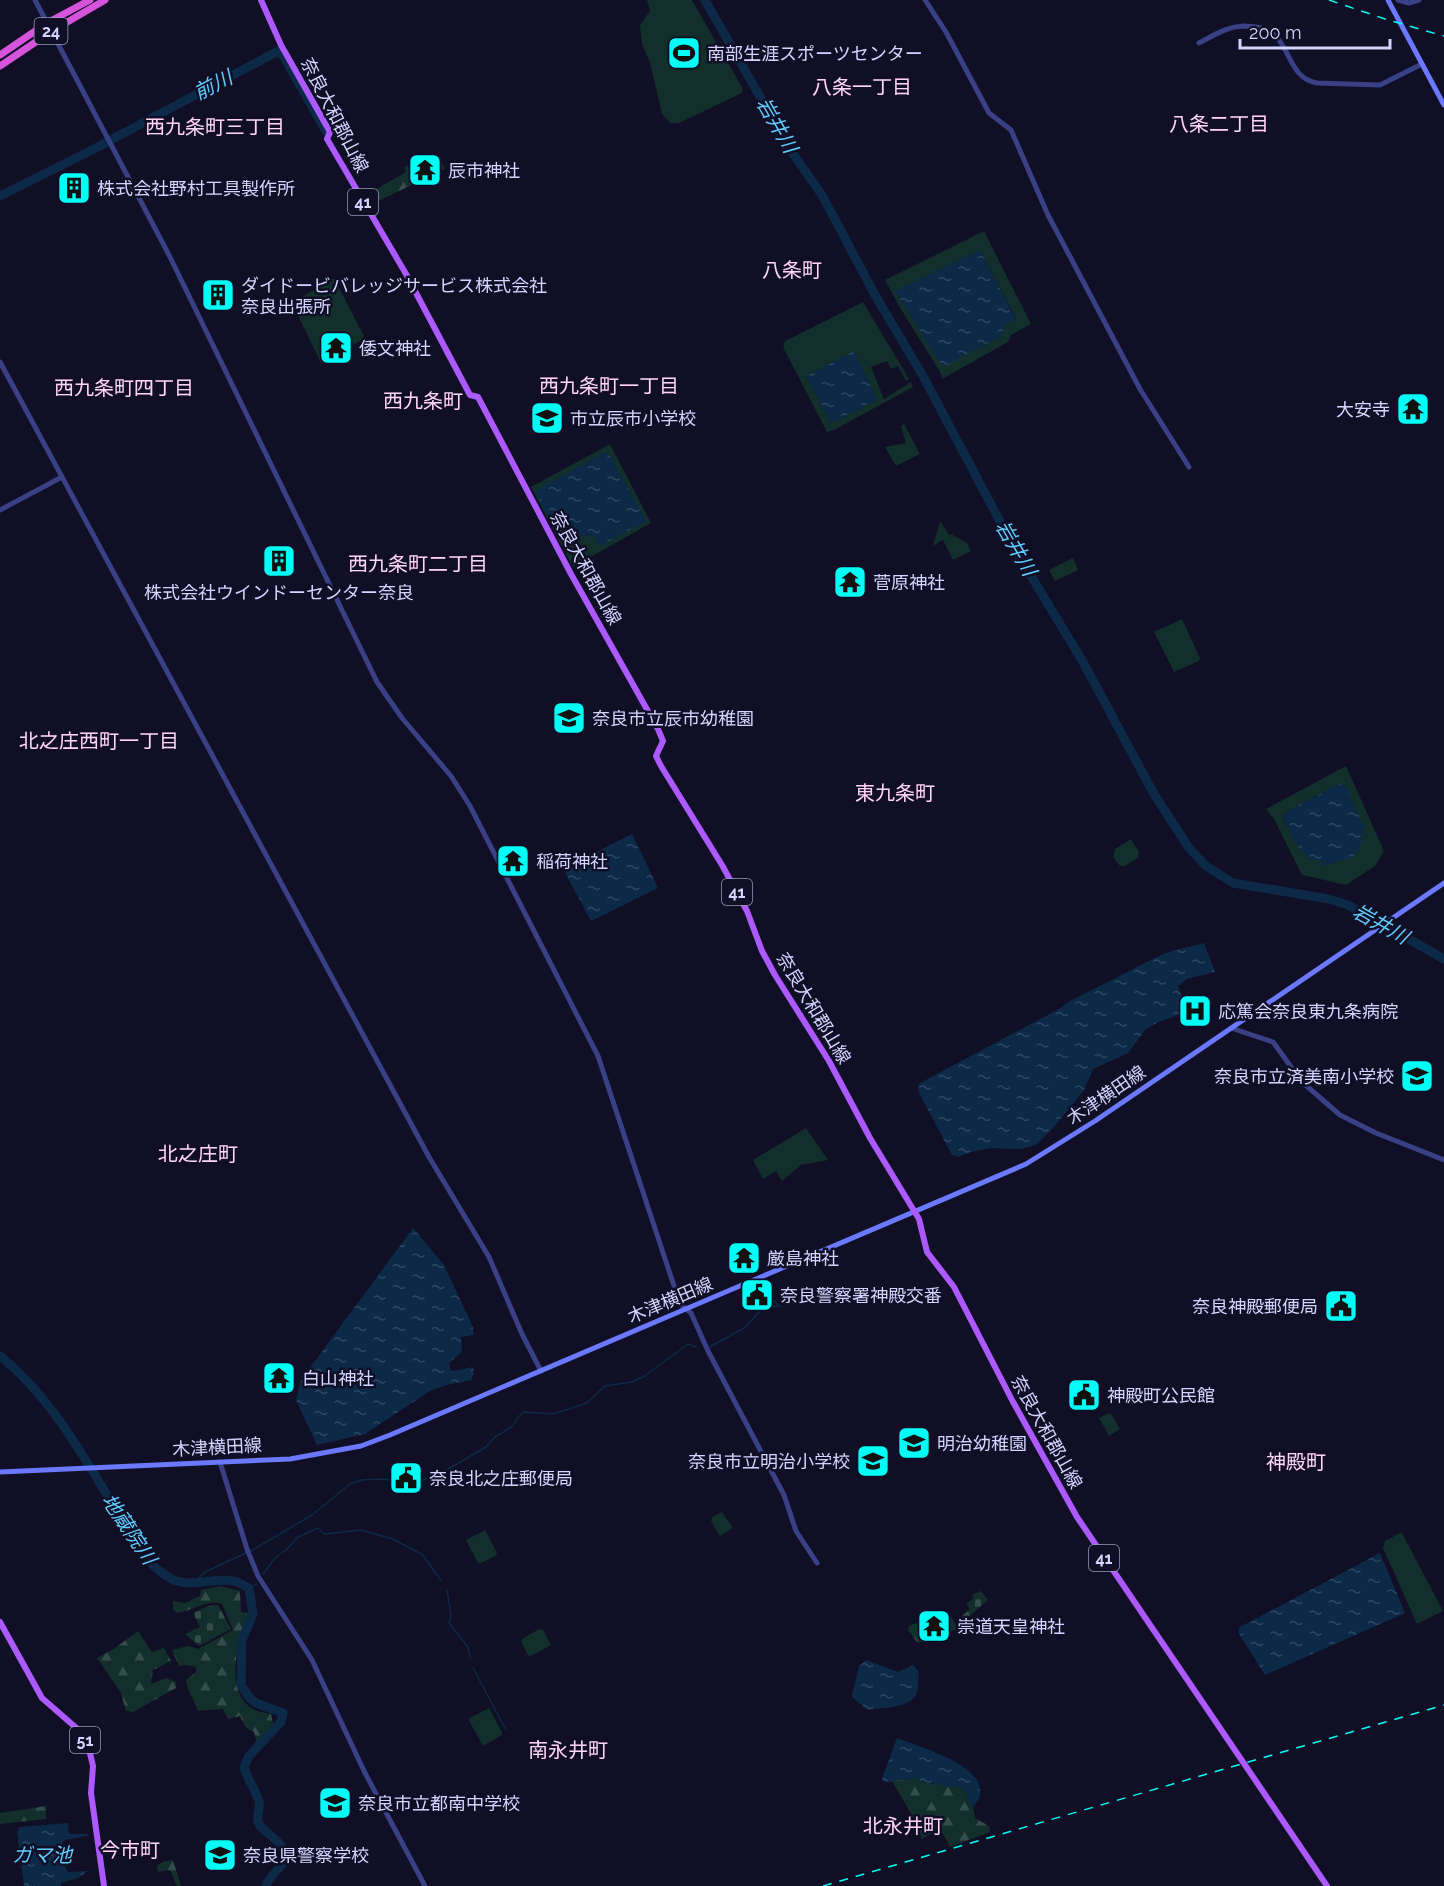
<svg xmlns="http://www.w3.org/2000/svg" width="1444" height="1886" font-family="Raleway,'Noto Sans JP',sans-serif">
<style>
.green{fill:#122f2b;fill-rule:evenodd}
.forest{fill:url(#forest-firs)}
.cemetery{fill:url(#cemetery-stones)}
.water{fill:url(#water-ripples)}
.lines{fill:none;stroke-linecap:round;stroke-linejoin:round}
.stream{stroke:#0c2948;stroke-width:1.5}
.river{stroke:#0c2948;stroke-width:9}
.tertiary{stroke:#394085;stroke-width:5}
.secondary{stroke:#6a79ff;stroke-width:5}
.primary{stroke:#ac5aff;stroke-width:6}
.trunk{stroke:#d654dc;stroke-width:7}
.rail{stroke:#00fef7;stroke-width:1.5;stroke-dasharray:9 8;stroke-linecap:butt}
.labels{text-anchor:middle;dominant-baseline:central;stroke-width:5;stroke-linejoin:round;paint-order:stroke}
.shield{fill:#100f25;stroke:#9899be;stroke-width:1.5}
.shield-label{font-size:16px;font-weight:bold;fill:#d3d4ff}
.poi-label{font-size:18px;fill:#d3d4ff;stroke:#100f25;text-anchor:start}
.street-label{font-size:18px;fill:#d3d4ff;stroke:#100f25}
.water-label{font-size:20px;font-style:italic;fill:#61caff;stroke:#100f25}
.neighbourhood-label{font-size:20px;fill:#ffd5f5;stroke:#100f25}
</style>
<defs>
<pattern id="forest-firs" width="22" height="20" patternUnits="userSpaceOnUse" patternTransform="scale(1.5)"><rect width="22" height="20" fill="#122f2b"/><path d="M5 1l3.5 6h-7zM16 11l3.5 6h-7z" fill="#344c4b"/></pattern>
<pattern id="cemetery-stones" width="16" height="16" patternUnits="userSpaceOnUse" patternTransform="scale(1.5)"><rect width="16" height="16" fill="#122f2b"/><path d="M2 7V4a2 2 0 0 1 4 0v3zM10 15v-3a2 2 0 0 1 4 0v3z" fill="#344c4b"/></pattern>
<pattern id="water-ripples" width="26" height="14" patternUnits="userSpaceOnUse" patternTransform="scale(1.5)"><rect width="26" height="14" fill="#0c2948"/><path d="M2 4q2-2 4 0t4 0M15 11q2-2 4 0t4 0" fill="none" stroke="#2e4763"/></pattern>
</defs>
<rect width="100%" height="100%" fill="#100f25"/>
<path class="green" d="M647,0H692L743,89L742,93L679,123H670L662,114L650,63L642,44L640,25L650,11Z
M984,231L1031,324L1011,335L1008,342L942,379L940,372L899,306L885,280ZM980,250L1016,318L1005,325Z
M334,278L365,338L321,363L292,303Z
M863,302L909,379L906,381L898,366L891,369L887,361L871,367L884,399L911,382L913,387L834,430L827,432L783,347L785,341ZM854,352L877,400L831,423L806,376Z
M904,424L920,454L896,466L885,447L906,443L901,426Z
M610,444L651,523L573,567L531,487ZM646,520L601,545C589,525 580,542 562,537Z
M940,521L949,535L951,534L967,543L971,551L953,560L943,540L933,546Z
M1073,558L1078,570L1055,581L1049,570Z
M1182,619L1200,658L1199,661L1174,672L1154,632Z
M1346,766L1384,851L1375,866L1346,885L1302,875L1274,819L1266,809ZM1341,783L1311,860C1298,846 1292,833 1282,817L1292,809Z
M1131,839L1139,852L1138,858L1125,866H1120L1113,857L1115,849Z
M806,1128L828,1160L801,1165L782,1181L776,1171L763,1179L753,1160Z
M1109,1413L1112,1415L1120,1429L1109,1436L1099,1418Z
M722,1512L733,1528L720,1536L711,1521L712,1517Z
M485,1530L497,1553L495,1556L481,1563H478L466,1540Z
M1400,1533H1402L1443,1611L1417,1624L1383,1548L1385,1541Z
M539,1629L543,1630L551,1645L529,1657L521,1642L522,1639Z
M489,1708L502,1732V1735L485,1745L482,1744L468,1719Z"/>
<path class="forest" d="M437,154L445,169L370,205L366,195L406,172L404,167Z
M220,1586L240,1591L241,1612L249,1613C238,1638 223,1692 253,1709C258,1712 265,1713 271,1714L274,1729L251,1757L249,1755L256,1740L254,1732L246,1728L240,1716L228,1719L223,1709L198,1711C195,1701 187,1691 186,1680L196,1672V1667L186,1665L179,1666L172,1650L188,1646L198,1649L233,1630L222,1604C208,1599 192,1611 177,1613L173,1610V1601L185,1603L200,1596L201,1590Z
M938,1611C947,1611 956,1619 956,1629C944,1634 931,1644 917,1642L908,1630L909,1626L922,1621L925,1628H934L935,1625L941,1623V1619L938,1618L932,1622L930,1616Z
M138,1631L152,1652L164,1648L171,1661L153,1670L151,1684L166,1678L176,1682V1688L133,1712L126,1711L121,1693L97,1658L115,1648Z
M917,1778L923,1782L963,1788L973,1807L975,1818L989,1826L990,1832L950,1847L940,1828L922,1839L916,1822L892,1781Z
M46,1806V1819L0,1824V1813Z
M173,1860L181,1886H177L170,1870L158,1872L157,1866L163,1862Z"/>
<path class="cemetery" d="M981,1591L988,1600L965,1620L962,1616L970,1609L966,1604L974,1598L972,1595Z
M218,1605L231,1629L199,1646L185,1634L200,1627L193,1613L208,1606Z"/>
<path class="water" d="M980,250L1016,319L1005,325L1001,336L943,367L895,291Z
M854,351L877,400L831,423L806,376Z
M607,451L646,521L601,546C589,522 575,547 560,536C551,529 541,501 535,491Z
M1341,783L1346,786L1364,827L1361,843L1358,852L1353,857L1323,866L1320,860H1311C1305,854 1298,848 1294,840C1290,832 1288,825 1282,817L1292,809Z
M632,834L658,888L591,921L563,869Z
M1204,943L1215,972L1187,979L1178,986L1187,1012L1158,1022L1145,1030L1128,1053L1093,1069L1084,1090L1054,1127L1036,1145L1021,1149L990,1148L971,1152L958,1157L952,1155L919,1093L918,1086L920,1083L1059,1009L1070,1001L1165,953Z
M413,1228L444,1265L473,1327L474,1335L461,1337L462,1352L449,1363L450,1370L454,1371L473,1367L474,1373L471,1380L447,1385L430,1391L365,1434L317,1445L296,1400L301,1380Z
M1380,1553L1405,1613L1265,1675L1238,1632L1240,1627Z
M866,1660L898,1672L913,1665L919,1672C918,1678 919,1686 917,1692C912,1709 882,1707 868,1710L854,1699L852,1695L859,1666Z
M897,1738C919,1747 984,1764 980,1794C980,1799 976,1803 973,1807L963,1788L922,1782L916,1778L884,1782L882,1779Z
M68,1823L69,1834H88L87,1836L65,1840L62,1842L65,1867L68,1872L88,1871L78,1878L61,1883V1886H24L17,1832L20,1827Z"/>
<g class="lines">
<path class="stream" d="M710,1347L744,1328L763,1308L779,1306L759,1285
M251,1551L312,1515L350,1484L362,1480L377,1479L420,1481L445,1471L486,1447L495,1437L513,1426L518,1417L524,1412L553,1414L587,1403L605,1386L632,1382L643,1377L684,1347L688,1344L696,1347
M263,1574L275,1558L286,1550L298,1537L318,1528L325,1534L361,1530L393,1539L423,1555L441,1581
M196,1581L205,1572L246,1553
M249,1588L257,1584
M447,1590L451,1616L449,1623L468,1647L470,1657
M473,1668L506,1730"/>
<path class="river" d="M705,0L789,148L822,195L875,295L923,376L1013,546L1083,662L1154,794L1189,848L1206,866L1233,883L1329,899L1348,905L1444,959
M0,196L92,150L280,50L326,131
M0,1356C49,1395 80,1451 112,1503C129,1529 142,1563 170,1578C188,1589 213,1577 233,1581C238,1581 244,1586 249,1588L253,1614L242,1640L241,1685L248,1696L256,1703L283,1713L281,1722L249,1756L244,1767C247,1779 255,1789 259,1801C261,1809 255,1817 259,1824C266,1835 284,1841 285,1856C286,1867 269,1873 266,1886"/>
<path class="tertiary" d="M35,0L169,255L377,682L402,718L451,776L470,806L598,1056L680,1304L691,1313L708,1351L784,1495L796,1531L817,1563
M925,0L946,32L989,113L1011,130L1048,215L1140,389L1189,467
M1398,0L1409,3L1419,0
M1199,43C1209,38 1218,32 1228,29C1237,25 1247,26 1256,27C1293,32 1283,77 1317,83L1380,85L1422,64
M0,362L429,1157L489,1257L522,1334L541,1371
M0,510L62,477
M1231,1028L1273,1042L1302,1082L1340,1115L1376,1133L1444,1160
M220,1462L247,1549L258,1576L312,1660L365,1773L425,1886"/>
<path class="secondary" d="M1388,0L1444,105
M0,1472L290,1459L361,1446L390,1435L1026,1164L1095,1121L1444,883"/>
<path class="primary" d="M261,0L281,45L330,132L327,139L406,274L470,395L478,397L571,574L658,729L663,741L656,756L661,766L722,865L747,911L762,951L775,975L829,1061L870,1138L919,1219L927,1252L954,1287L1012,1400L1077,1517L1327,1886
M0,1622L42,1698L81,1732L89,1749L93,1766L91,1793L104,1886"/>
<path class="trunk" d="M0,55L47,23L90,0
M0,66L52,31L105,0"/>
<path class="rail" d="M1329,0L1388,20L1444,36
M823,1886L1444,1705"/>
</g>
<defs>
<g id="stadium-square" transform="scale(1.725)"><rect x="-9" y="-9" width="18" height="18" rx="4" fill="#00fef7" stroke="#100f25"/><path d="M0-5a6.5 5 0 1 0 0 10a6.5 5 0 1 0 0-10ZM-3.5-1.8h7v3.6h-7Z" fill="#111"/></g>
<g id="temple-square" transform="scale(1.725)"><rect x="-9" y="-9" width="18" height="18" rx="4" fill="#00fef7" stroke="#100f25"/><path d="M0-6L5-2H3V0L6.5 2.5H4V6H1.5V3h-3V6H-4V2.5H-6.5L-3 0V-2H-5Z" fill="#111"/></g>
<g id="building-square" transform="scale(1.725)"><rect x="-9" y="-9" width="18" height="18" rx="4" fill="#00fef7" stroke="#100f25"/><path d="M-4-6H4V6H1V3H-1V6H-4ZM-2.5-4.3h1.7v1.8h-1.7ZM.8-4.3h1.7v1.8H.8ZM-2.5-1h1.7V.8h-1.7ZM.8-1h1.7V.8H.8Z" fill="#111"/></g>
<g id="school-square" transform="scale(1.725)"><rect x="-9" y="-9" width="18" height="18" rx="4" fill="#00fef7" stroke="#100f25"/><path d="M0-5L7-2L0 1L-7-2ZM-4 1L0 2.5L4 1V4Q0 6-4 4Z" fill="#111"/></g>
<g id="hospital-square" transform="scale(1.725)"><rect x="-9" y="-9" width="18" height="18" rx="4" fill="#00fef7" stroke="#100f25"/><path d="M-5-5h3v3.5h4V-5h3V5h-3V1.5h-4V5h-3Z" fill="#111"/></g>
<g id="civic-square" transform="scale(1.725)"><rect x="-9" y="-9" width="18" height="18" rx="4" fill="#00fef7" stroke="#100f25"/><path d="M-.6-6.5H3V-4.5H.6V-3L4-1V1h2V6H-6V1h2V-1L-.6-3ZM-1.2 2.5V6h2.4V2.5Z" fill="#111"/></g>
</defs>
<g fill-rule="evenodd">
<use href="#stadium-square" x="684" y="53"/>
<use href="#temple-square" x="425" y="170"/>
<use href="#building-square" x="74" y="188"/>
<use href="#building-square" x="218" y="295"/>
<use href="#temple-square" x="336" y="348"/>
<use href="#temple-square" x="1413" y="409"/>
<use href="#school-square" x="547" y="418"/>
<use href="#building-square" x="279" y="561"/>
<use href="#temple-square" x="850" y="582"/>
<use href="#school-square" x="569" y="718"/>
<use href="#temple-square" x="513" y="861"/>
<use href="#hospital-square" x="1195" y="1011"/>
<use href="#school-square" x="1417" y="1076"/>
<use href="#temple-square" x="744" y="1258"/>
<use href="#civic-square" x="757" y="1295"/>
<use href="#civic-square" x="1341" y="1306"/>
<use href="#temple-square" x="279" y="1378"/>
<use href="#civic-square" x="1084" y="1395"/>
<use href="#school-square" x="914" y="1443"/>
<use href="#school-square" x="873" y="1461"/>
<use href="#civic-square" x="406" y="1478"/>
<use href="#temple-square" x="934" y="1626"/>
<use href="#school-square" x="335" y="1803"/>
<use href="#school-square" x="220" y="1855"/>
</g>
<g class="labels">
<g class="shield">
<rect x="34.5" y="18" width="33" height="26" rx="4.5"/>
<rect x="348" y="189" width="30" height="26" rx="4.5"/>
<rect x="722" y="879" width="30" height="26" rx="4.5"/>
<rect x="1089" y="1545" width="30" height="26" rx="4.5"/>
<rect x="70" y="1727" width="30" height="26" rx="4.5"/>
</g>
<g class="shield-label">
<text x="51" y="31">24</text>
<text x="363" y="202">41</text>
<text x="737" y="892">41</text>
<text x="1104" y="1558">41</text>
<text x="85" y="1740">51</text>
</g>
<g class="poi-label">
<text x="707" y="53">南部生涯スポーツセンター</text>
<text x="448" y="170">辰市神社</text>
<text x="97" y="188">株式会社野村工具製作所</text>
<text x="241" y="285">ダイドービバレッジサービス株式会社<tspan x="241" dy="21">奈良出張所</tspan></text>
<text x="359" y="348">倭文神社</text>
<text x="1390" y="409" text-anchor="end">大安寺</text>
<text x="570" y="418">市立辰市小学校</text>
<text x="873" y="582">菅原神社</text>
<text x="279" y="592" text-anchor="middle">株式会社ウインドーセンター奈良</text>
<text x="592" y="718">奈良市立辰市幼稚園</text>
<text x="536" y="861">稲荷神社</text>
<text x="1218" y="1011">応篤会奈良東九条病院</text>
<text x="1394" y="1076" text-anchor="end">奈良市立済美南小学校</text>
<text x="767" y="1258">厳島神社</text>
<text x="780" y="1295">奈良警察署神殿交番</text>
<text x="1318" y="1306" text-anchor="end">奈良神殿郵便局</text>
<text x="302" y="1378">白山神社</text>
<text x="1107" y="1395">神殿町公民館</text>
<text x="937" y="1443">明治幼稚園</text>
<text x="850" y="1461" text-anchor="end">奈良市立明治小学校</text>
<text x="429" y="1478">奈良北之庄郵便局</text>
<text x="957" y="1626">崇道天皇神社</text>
<text x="358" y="1803">奈良市立都南中学校</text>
<text x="243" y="1855">奈良県警察学校</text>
</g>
<g class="street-label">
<text transform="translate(335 115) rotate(63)">奈良大和郡山線</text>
<text transform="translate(586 568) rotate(61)">奈良大和郡山線</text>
<text transform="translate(814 1008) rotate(59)">奈良大和郡山線</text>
<text transform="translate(1106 1095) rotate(-34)">木津横田線</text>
<text transform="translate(670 1300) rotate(-23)">木津横田線</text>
<text transform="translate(1047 1432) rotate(61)">奈良大和郡山線</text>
<text transform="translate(217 1447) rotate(-3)">木津横田線</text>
</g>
<g class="water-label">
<text transform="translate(213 85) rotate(-27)">前川</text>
<text transform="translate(777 125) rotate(60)">岩井川</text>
<text transform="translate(1016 548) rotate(60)">岩井川</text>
<text transform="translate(1381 924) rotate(29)">岩井川</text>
<text transform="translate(129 1529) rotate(56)">地蔵院川</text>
<text x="42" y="1855">ガマ池</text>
</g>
<g class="neighbourhood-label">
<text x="862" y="87">八条一丁目</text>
<text x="1219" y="124">八条二丁目</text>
<text x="215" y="127">西九条町三丁目</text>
<text x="792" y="270">八条町</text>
<text x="609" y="386">西九条町一丁目</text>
<text x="124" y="388">西九条町四丁目</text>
<text x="423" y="401">西九条町</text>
<text x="418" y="564">西九条町二丁目</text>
<text x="99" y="741">北之庄西町一丁目</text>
<text x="895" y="793">東九条町</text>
<text x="198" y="1154">北之庄町</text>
<text x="1296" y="1462">神殿町</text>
<text x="568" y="1750">南永井町</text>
<text x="903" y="1826">北永井町</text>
<text x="130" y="1850">今市町</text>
</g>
</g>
<path d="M1240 39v9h150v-9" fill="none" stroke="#d3d4ff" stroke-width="3"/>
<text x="1249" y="39" font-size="18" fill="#d3d4ff" stroke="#100f25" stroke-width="4.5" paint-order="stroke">200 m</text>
</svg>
